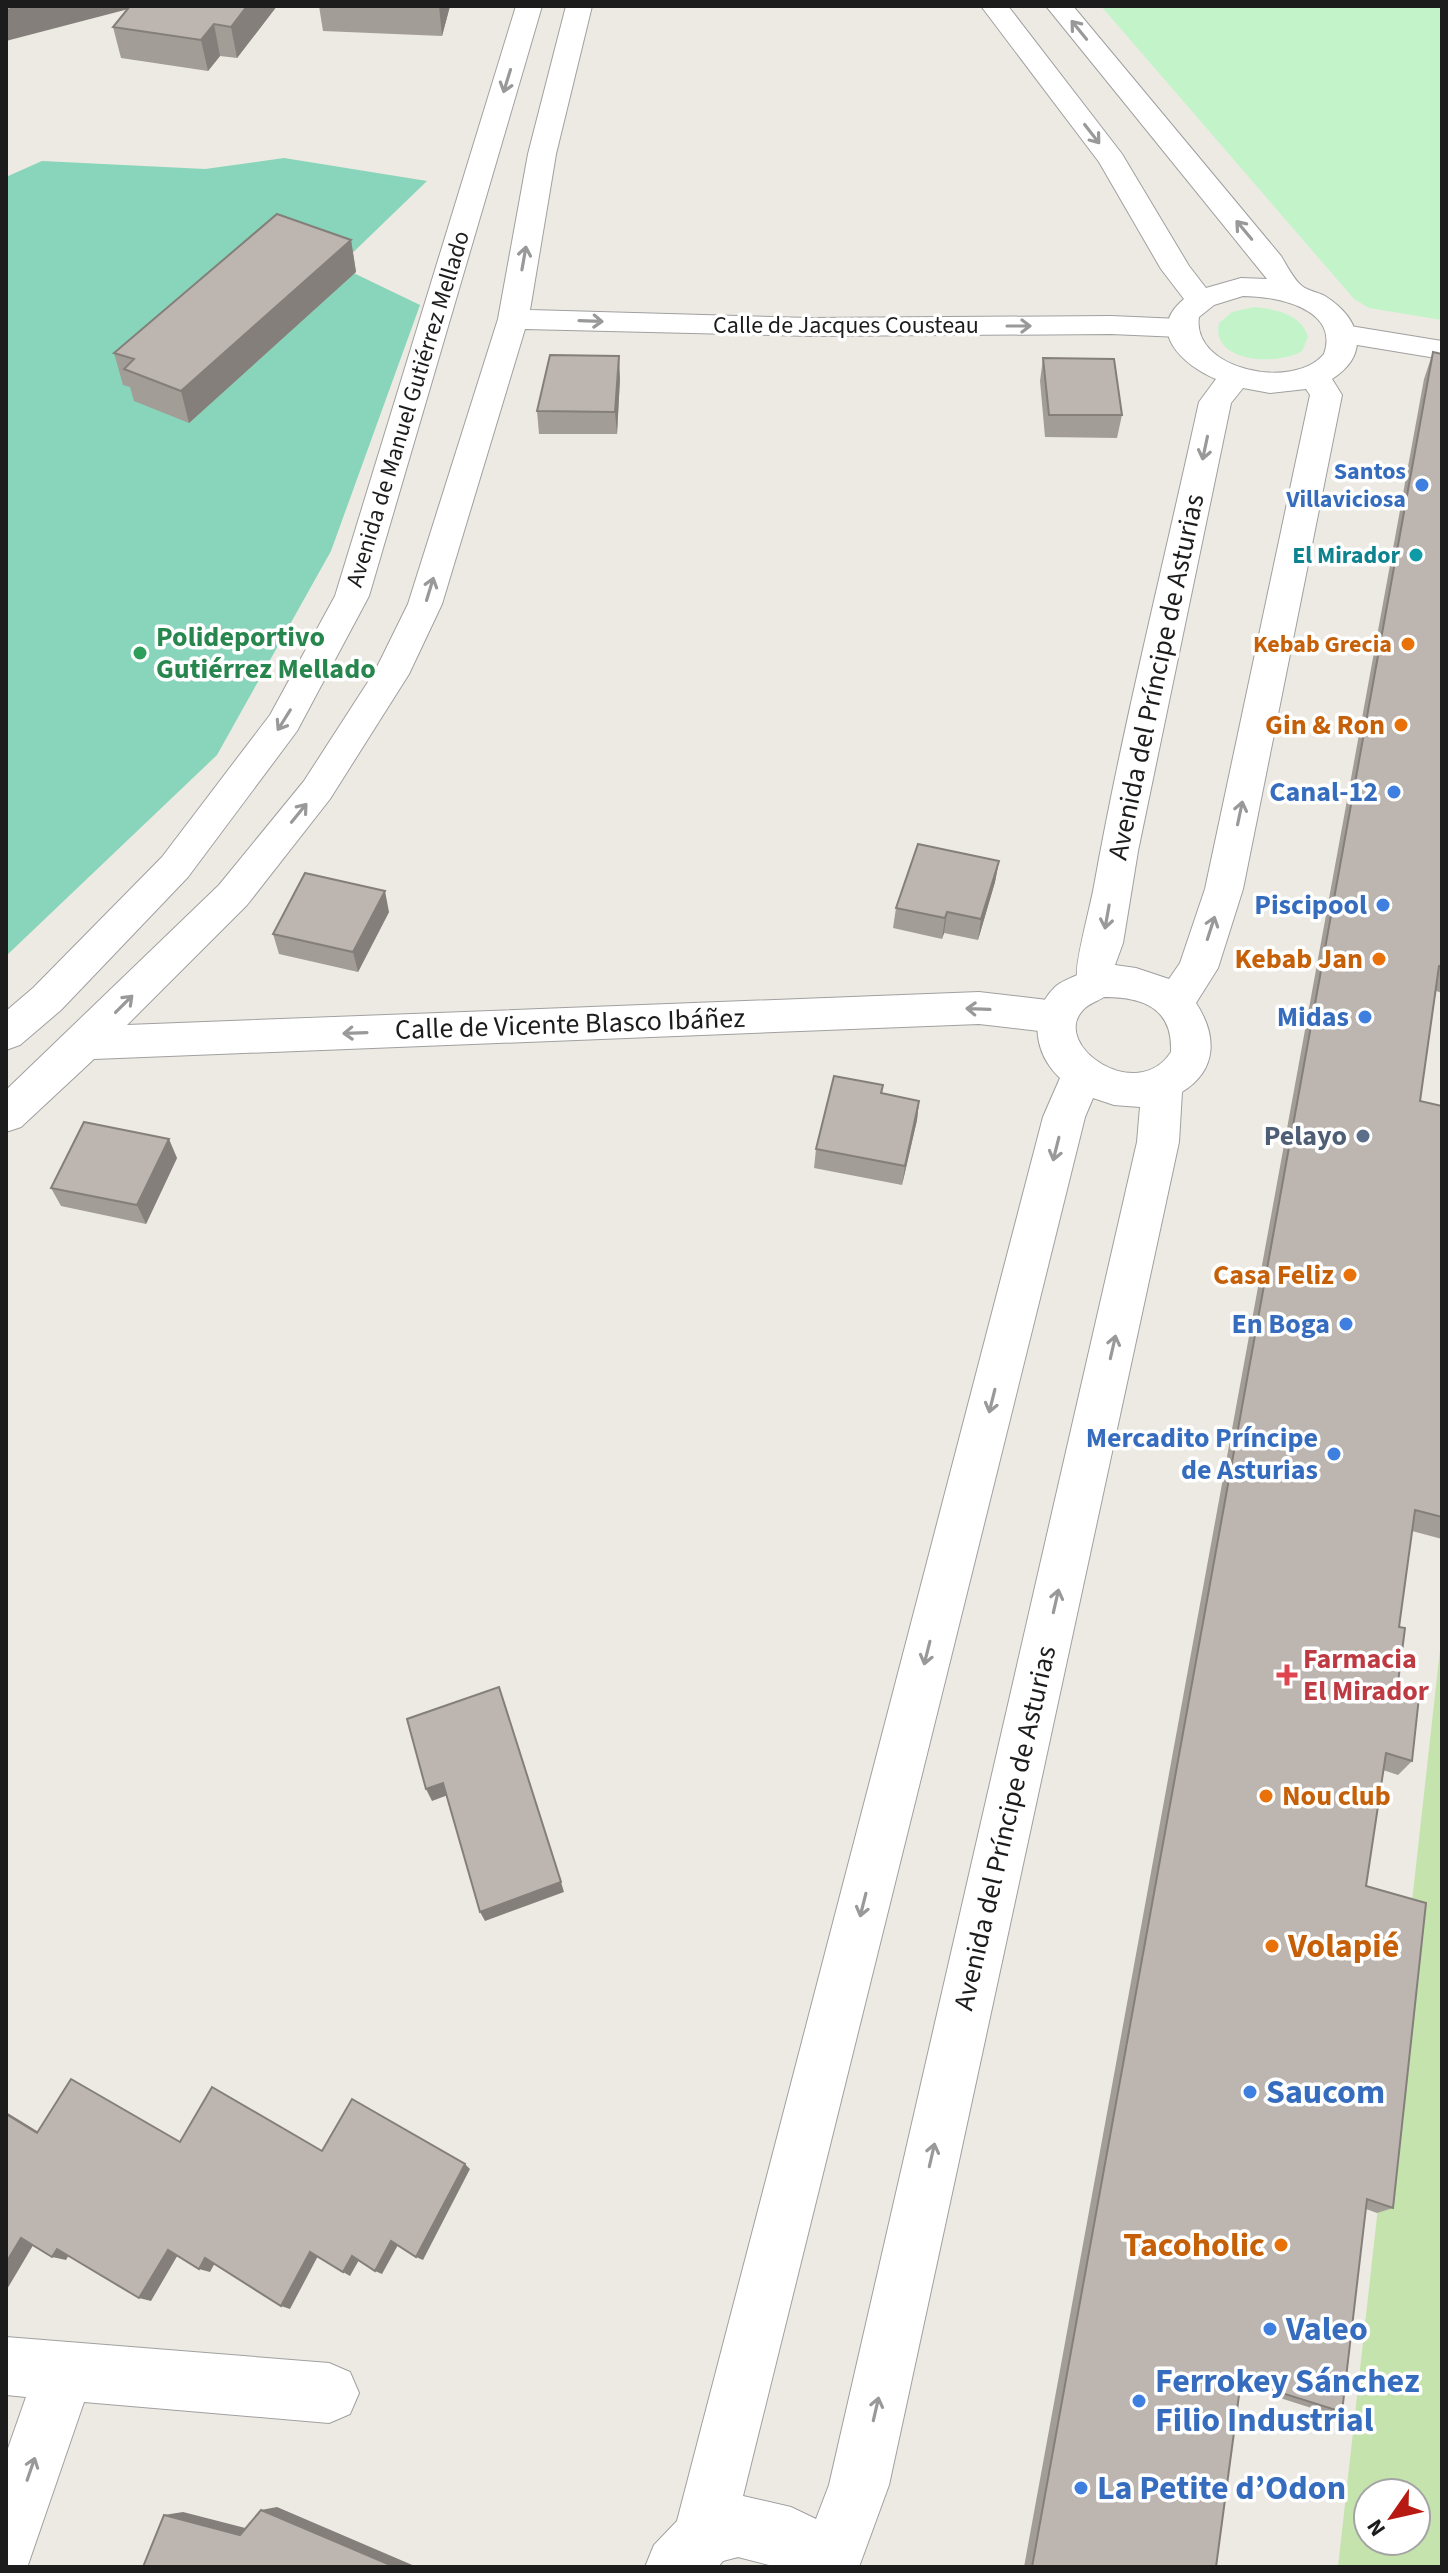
<svg xmlns="http://www.w3.org/2000/svg" width="1448" height="2573" font-family="'Source Sans 3',sans-serif">
<style>
.grass{fill:#c5e3ad;fill-rule:evenodd}
.park{fill:#c3f4c9}
.pitch{fill:#88d5bb}
.lines{fill:none;stroke-linecap:round;stroke-linejoin:round}
.minor-casing{stroke:#a0a0a0;stroke-width:2}
.tertiary-casing{stroke:#a0a0a0;stroke-width:2}
.minor{fill:#fff;fill-rule:evenodd}
.tertiary{fill:#fff;fill-rule:evenodd}
.wall{fill:#a39d97}
.shaded-wall{fill:#847f7b}
.building{fill:#bdb6b0;stroke:#847f7b;stroke-width:2}
.oneway{stroke:#999}
.shop-dot{fill:#3f7fe0;stroke:#fff;stroke-width:3}
.culture-dot{fill:#0f9aa8;stroke:#fff;stroke-width:3}
.food-dot{fill:#e8710a;stroke:#fff;stroke-width:3}
.leisure-dot{fill:#2e9e5b;stroke:#fff;stroke-width:3}
.service-dot{fill:#5c6f8a;stroke:#fff;stroke-width:3}
.health-dot{fill:#e0444e;stroke:#fff;stroke-width:3}
.labels{text-anchor:middle;dominant-baseline:central;stroke-width:7;stroke-linejoin:round;paint-order:stroke}
.far-street-label{font-size:24px;fill:#1c1c1c;stroke:#fff}
.far-shop-label{font-size:24px;font-weight:bold;fill:#366cbe;stroke:#fff;text-anchor:end}
.far-culture-label{font-size:24px;font-weight:bold;fill:#0d838f;stroke:#fff;text-anchor:end}
.far-food-label{font-size:24px;font-weight:bold;fill:#c56008;stroke:#fff;text-anchor:end}
.leisure-label{font-size:28px;font-weight:bold;fill:#27864d;stroke:#fff;text-anchor:start}
.street-label{font-size:28px;fill:#1c1c1c;stroke:#fff}
.food-label{font-size:28px;font-weight:bold;fill:#c56008;stroke:#fff;text-anchor:end}
.shop-label{font-size:28px;font-weight:bold;fill:#366cbe;stroke:#fff;text-anchor:end}
.service-label{font-size:28px;font-weight:bold;fill:#4e5e75;stroke:#fff;text-anchor:end}
.health-label{font-size:28px;font-weight:bold;fill:#be3a42;stroke:#fff;text-anchor:start}
.near-food-label{font-size:34px;font-weight:bold;fill:#c56008;stroke:#fff;text-anchor:start}
.near-shop-label{font-size:34px;font-weight:bold;fill:#366cbe;stroke:#fff;text-anchor:start}
</style>
<rect width="100%" height="100%" fill="#edeae3"/>
<path class="grass" d="M1442,1632V2567H1338ZM1368,2493H1416V2541H1368Z"/>
<path class="park" d="M1101,6H1442V320L1369,308L1354,299Z
M1254,307C1275,309 1302,314 1308,337L1302,351C1278,366 1210,363 1219,323L1232,312Z"/>
<path class="pitch" d="M284,158L427,181L339,266L420,305L331,551L217,755L6,956V177L42,161L205,169Z"/>
<g class="lines">
<g class="minor-casing">
<path id="minor" d="M516,6H542L369,596L297,731L188,877L61,1010L20,1045L6,1050V1011L33,988L162,857L270,715L335,596Z
M566,6H592L556,154L530,310L810,318L1111,316L1180,319L1191,321L1195,328L1191,335L1180,337L1111,334L810,336L525,329L442,604L409,674L330,799L247,905L127,1025L979,992L1056,1001L1070,1006L1076,1017L1070,1028L1056,1033L979,1024L94,1059L21,1127L6,1132V1090L219,885L304,781L375,671L408,604L498,319L528,154Z
M1344,325L1442,341V359L1333,341L1329,334L1333,327Z
M6,2337L329,2363L350,2372L359,2393L350,2414L329,2423L84,2402L28,2565L6,2567V2454L26,2397L6,2395Z"/>
</g>
<g class="tertiary-casing">
<path id="tertiary" d="M981,6H1008L1122,154L1189,266L1206,288L1241,278L1267,279L1046,6H1073L1281,256C1286,264 1294,280 1302,286C1308,291 1318,292 1325,296C1361,319 1371,354 1332,379L1342,395L1243,889L1218,968L1196,1003C1217,1035 1218,1070 1182,1092L1179,1142L889,2485L859,2567H777L738,2557L723,2561L718,2567H645L654,2545L677,2521L1043,1117L1060,1078C1034,1054 1028,1013 1055,987C1060,982 1071,978 1077,975C1075,963 1091,904 1094,886C1123,724 1164,563 1199,402L1216,379C1183,365 1145,331 1184,299L1161,269L1099,162ZM1243,296C1275,296 1340,308 1324,354C1294,391 1191,370 1199,317L1214,305ZM1243,388L1270,393L1306,389L1310,395L1205,889L1180,963L1169,979L1136,968L1115,965L1123,943L1138,851L1231,403ZM1104,997C1143,997 1173,1008 1171,1052C1137,1105 1050,1045 1083,1010C1088,1004 1098,1001 1104,997ZM1093,1098L1114,1105L1140,1107L1137,1142L829,2485L816,2519L791,2507L743,2496L1085,1117Z"/>
</g>
<use href="#minor" class="minor"/>
<use href="#tertiary" class="tertiary"/>
</g>
<path class="wall" d="M6,6H277L237,58L220,56L208,71L121,58L113,27L128,9Z
M319,6H450L442,36L323,31Z
M351,240L356,272L189,423L134,401L130,387L123,385L114,353Z
M1433,352L1442,354V993L1436,991L1420,1101L1442,1106V1539L1412,1531L1399,1627L1397,1690L1412,1761L1398,1775L1383,1770L1366,1886L1393,2208L1377,2213L1366,2209L1342,2412L1327,2413L1240,2385L1216,2567H1024L1424,379Z
M1043,358L1122,415L1117,438L1045,437L1040,381Z
M620,378L617,434H539L537,411Z
M999,861L995,882L978,940L944,933L942,939L893,928L896,908Z
M389,912L358,972L279,954L273,934Z
M883,1085L882,1093L919,1101L917,1120L902,1185L814,1168L816,1149Z
M177,1158L146,1224L61,1206L51,1188Z"/>
<path class="shaded-wall" d="M18,6H140L6,41V9Z
M247,6H277L237,58L231,27Z
M439,6H450L442,36Z
M214,24L220,56L208,71L201,40Z
M351,240L356,272L189,423L181,391Z
M619,356L620,378L617,434L615,412Z
M999,861L995,882L978,940L981,919Z
M385,891L389,912L358,972L353,952Z
M947,912L944,933L942,939L945,918Z
M919,1101L917,1120L902,1185L905,1166Z
M169,1139L177,1158L146,1224L137,1205Z
M443,1783L448,1795L432,1801L426,1789Z
M561,1882L564,1892L485,1921L480,1912Z
M6,2112L50,2139L37,2133L6,2114Z
M465,2164L470,2169L423,2260L416,2257Z
M21,2238L35,2242L6,2291V2263Z
M391,2241L398,2245L382,2274L375,2271Z
M57,2249L70,2253L66,2260L52,2257Z
M168,2250L179,2253L151,2301L139,2298Z
M310,2252L318,2256L290,2309L281,2306Z
M352,2256L359,2260L350,2276L343,2272Z
M205,2258L216,2261L210,2272L199,2269Z
M277,2507L417,2567H395L261,2510Z
M183,2512L257,2531L240,2535L164,2515Z"/>
<path class="building" d="M130,6H247L231,27L214,24L201,40L113,27Z
M277,214L351,240L181,391L124,369L134,359L114,353Z
M1433,352L1442,354V966H1439L1420,1101L1442,1106V1517L1415,1510L1399,1627L1405,1628L1397,1690L1419,1697L1412,1761L1386,1753L1366,1886L1426,1903L1393,2208L1367,2199L1342,2412L1241,2380L1216,2567H1032Z
M550,355L619,356L615,412L537,411Z
M1043,358L1114,359L1122,415H1049Z
M918,844L999,861L981,919L947,912L945,918L896,908Z
M305,873L385,891L353,952L273,934Z
M834,1076L883,1085L881,1093L919,1101L905,1166L816,1149Z
M84,1122L169,1139L137,1205L51,1188Z
M499,1687L561,1882L480,1912L443,1783L426,1789L407,1719Z
M71,2079L180,2142L212,2087L322,2151L352,2099L465,2164L416,2257L391,2241L375,2271L352,2256L343,2272L310,2252L281,2306L205,2258L199,2269L168,2250L139,2298L57,2249L52,2257L21,2238L6,2263V2114L37,2133Z
M261,2510L395,2567H143L164,2515L240,2535Z"/>
<defs><path id="oneway-shaft" d="M-6 0H5M1.5-3L5.5 0L1.5 3" fill="none" stroke-width="1.6" stroke-linecap="round" stroke-linejoin="round" transform="scale(2)"/></defs>
<g class="oneway">
<use href="#oneway-shaft" transform="translate(1079 30) rotate(-129)"/>
<use href="#oneway-shaft" transform="translate(507 81) rotate(107)"/>
<use href="#oneway-shaft" transform="translate(1092 134) rotate(52)"/>
<use href="#oneway-shaft" transform="translate(1244 230) rotate(-130)"/>
<use href="#oneway-shaft" transform="translate(524 258) rotate(-80)"/>
<use href="#oneway-shaft" transform="translate(591 321) rotate(2)"/>
<use href="#oneway-shaft" transform="translate(1019 326)"/>
<use href="#oneway-shaft" transform="translate(1205 448) rotate(102)"/>
<use href="#oneway-shaft" transform="translate(430 589) rotate(-73)"/>
<use href="#oneway-shaft" transform="translate(284 720) rotate(122)"/>
<use href="#oneway-shaft" transform="translate(299 813) rotate(-51)"/>
<use href="#oneway-shaft" transform="translate(1240 813) rotate(-78)"/>
<use href="#oneway-shaft" transform="translate(1107 917) rotate(100)"/>
<use href="#oneway-shaft" transform="translate(1211 928) rotate(-72)"/>
<use href="#oneway-shaft" transform="translate(124 1004) rotate(-45)"/>
<use href="#oneway-shaft" transform="translate(978 1009) rotate(-178)"/>
<use href="#oneway-shaft" transform="translate(355 1033) rotate(178)"/>
<use href="#oneway-shaft" transform="translate(1056 1149) rotate(104)"/>
<use href="#oneway-shaft" transform="translate(1113 1347) rotate(-77)"/>
<use href="#oneway-shaft" transform="translate(992 1401) rotate(104)"/>
<use href="#oneway-shaft" transform="translate(1056 1601) rotate(-77)"/>
<use href="#oneway-shaft" transform="translate(927 1653) rotate(104)"/>
<use href="#oneway-shaft" transform="translate(863 1905) rotate(104)"/>
<use href="#oneway-shaft" transform="translate(932 2155) rotate(-77)"/>
<use href="#oneway-shaft" transform="translate(876 2409) rotate(-77)"/>
<use href="#oneway-shaft" transform="translate(31 2469) rotate(-71)"/>
</g>
<g class="shop-dot">
<circle cx="1422" cy="485" r="8"/>
<circle cx="1394" cy="792" r="8"/>
<circle cx="1383" cy="905" r="8"/>
<circle cx="1365" cy="1017" r="8"/>
<circle cx="1346" cy="1324" r="8"/>
<circle cx="1334" cy="1454" r="8"/>
<circle cx="1250" cy="2092" r="8"/>
<circle cx="1270" cy="2329" r="8"/>
<circle cx="1139" cy="2401" r="8"/>
<circle cx="1081" cy="2488" r="8"/>
</g>
<circle class="culture-dot" cx="1416" cy="555" r="8"/>
<g class="food-dot">
<circle cx="1408" cy="644" r="8"/>
<circle cx="1401" cy="725" r="8"/>
<circle cx="1379" cy="959" r="8"/>
<circle cx="1350" cy="1275" r="8"/>
<circle cx="1266" cy="1796" r="8"/>
<circle cx="1272" cy="1946" r="8"/>
<circle cx="1281" cy="2245" r="8"/>
</g>
<circle class="leisure-dot" cx="140" cy="653" r="8"/>
<circle class="service-dot" cx="1363" cy="1136" r="8"/>
<path class="health-dot" d="M1283 1663h8v8h8v8h-8v8h-8v-8h-8v-8h8z"/>
<g class="labels">
<g class="far-street-label">
<text x="846" y="325">Calle de Jacques Cousteau</text>
<text transform="translate(408 409) rotate(-73)">Avenida de Manuel Gutiérrez Mellado</text>
</g>
<g class="far-shop-label">
<text x="1406" y="471">Santos<tspan x="1406" dy="28">Villaviciosa</tspan></text>
</g>
<g class="far-culture-label">
<text x="1400" y="555">El Mirador</text>
</g>
<g class="far-food-label">
<text x="1392" y="644">Kebab Grecia</text>
</g>
<g class="leisure-label">
<text x="156" y="637">Polideportivo<tspan x="156" dy="32">Gutiérrez Mellado</tspan></text>
</g>
<g class="street-label">
<text transform="translate(1156 677) rotate(-78)">Avenida del Príncipe de Asturias</text>
<text transform="translate(570 1024) rotate(-2)">Calle de Vicente Blasco Ibáñez</text>
<text transform="translate(1005 1828) rotate(-77)">Avenida del Príncipe de Asturias</text>
</g>
<g class="food-label">
<text x="1385" y="725">Gin &amp; Ron</text>
<text x="1363" y="959">Kebab Jan</text>
<text x="1334" y="1275">Casa Feliz</text>
<text x="1282" y="1796" text-anchor="start">Nou club</text>
</g>
<g class="shop-label">
<text x="1378" y="792">Canal-12</text>
<text x="1367" y="905">Piscipool</text>
<text x="1349" y="1017">Midas</text>
<text x="1330" y="1324">En Boga</text>
<text x="1318" y="1438">Mercadito Príncipe<tspan x="1318" dy="32">de Asturias</tspan></text>
</g>
<g class="service-label">
<text x="1347" y="1136">Pelayo</text>
</g>
<g class="health-label">
<text x="1303" y="1659">Farmacia<tspan x="1303" dy="32">El Mirador</tspan></text>
</g>
<g class="near-food-label">
<text x="1288" y="1946">Volapié</text>
<text x="1265" y="2245" text-anchor="end">Tacoholic</text>
</g>
<g class="near-shop-label">
<text x="1266" y="2092">Saucom</text>
<text x="1286" y="2329">Valeo</text>
<text x="1155" y="2381">Ferrokey Sánchez<tspan x="1155" dy="39">Filio Industrial</tspan></text>
<text x="1097" y="2488">La Petite d’Odon</text>
</g>
</g>
<rect width="1448" height="2573" fill="none" stroke="#1c1c1c" stroke-width="16"/>
<g transform="translate(1392 2517) rotate(236)"><circle r="38" fill="#ffffff" stroke="#a4a4a4" stroke-width="2"/>
<path d="M0-6L14 30L0 20L-14 30Z" fill="#b71a12"/>
<text y="-12" font-size="22" font-weight="bold" text-anchor="middle" fill="#1c1c1c">N</text>
</g>
</svg>
